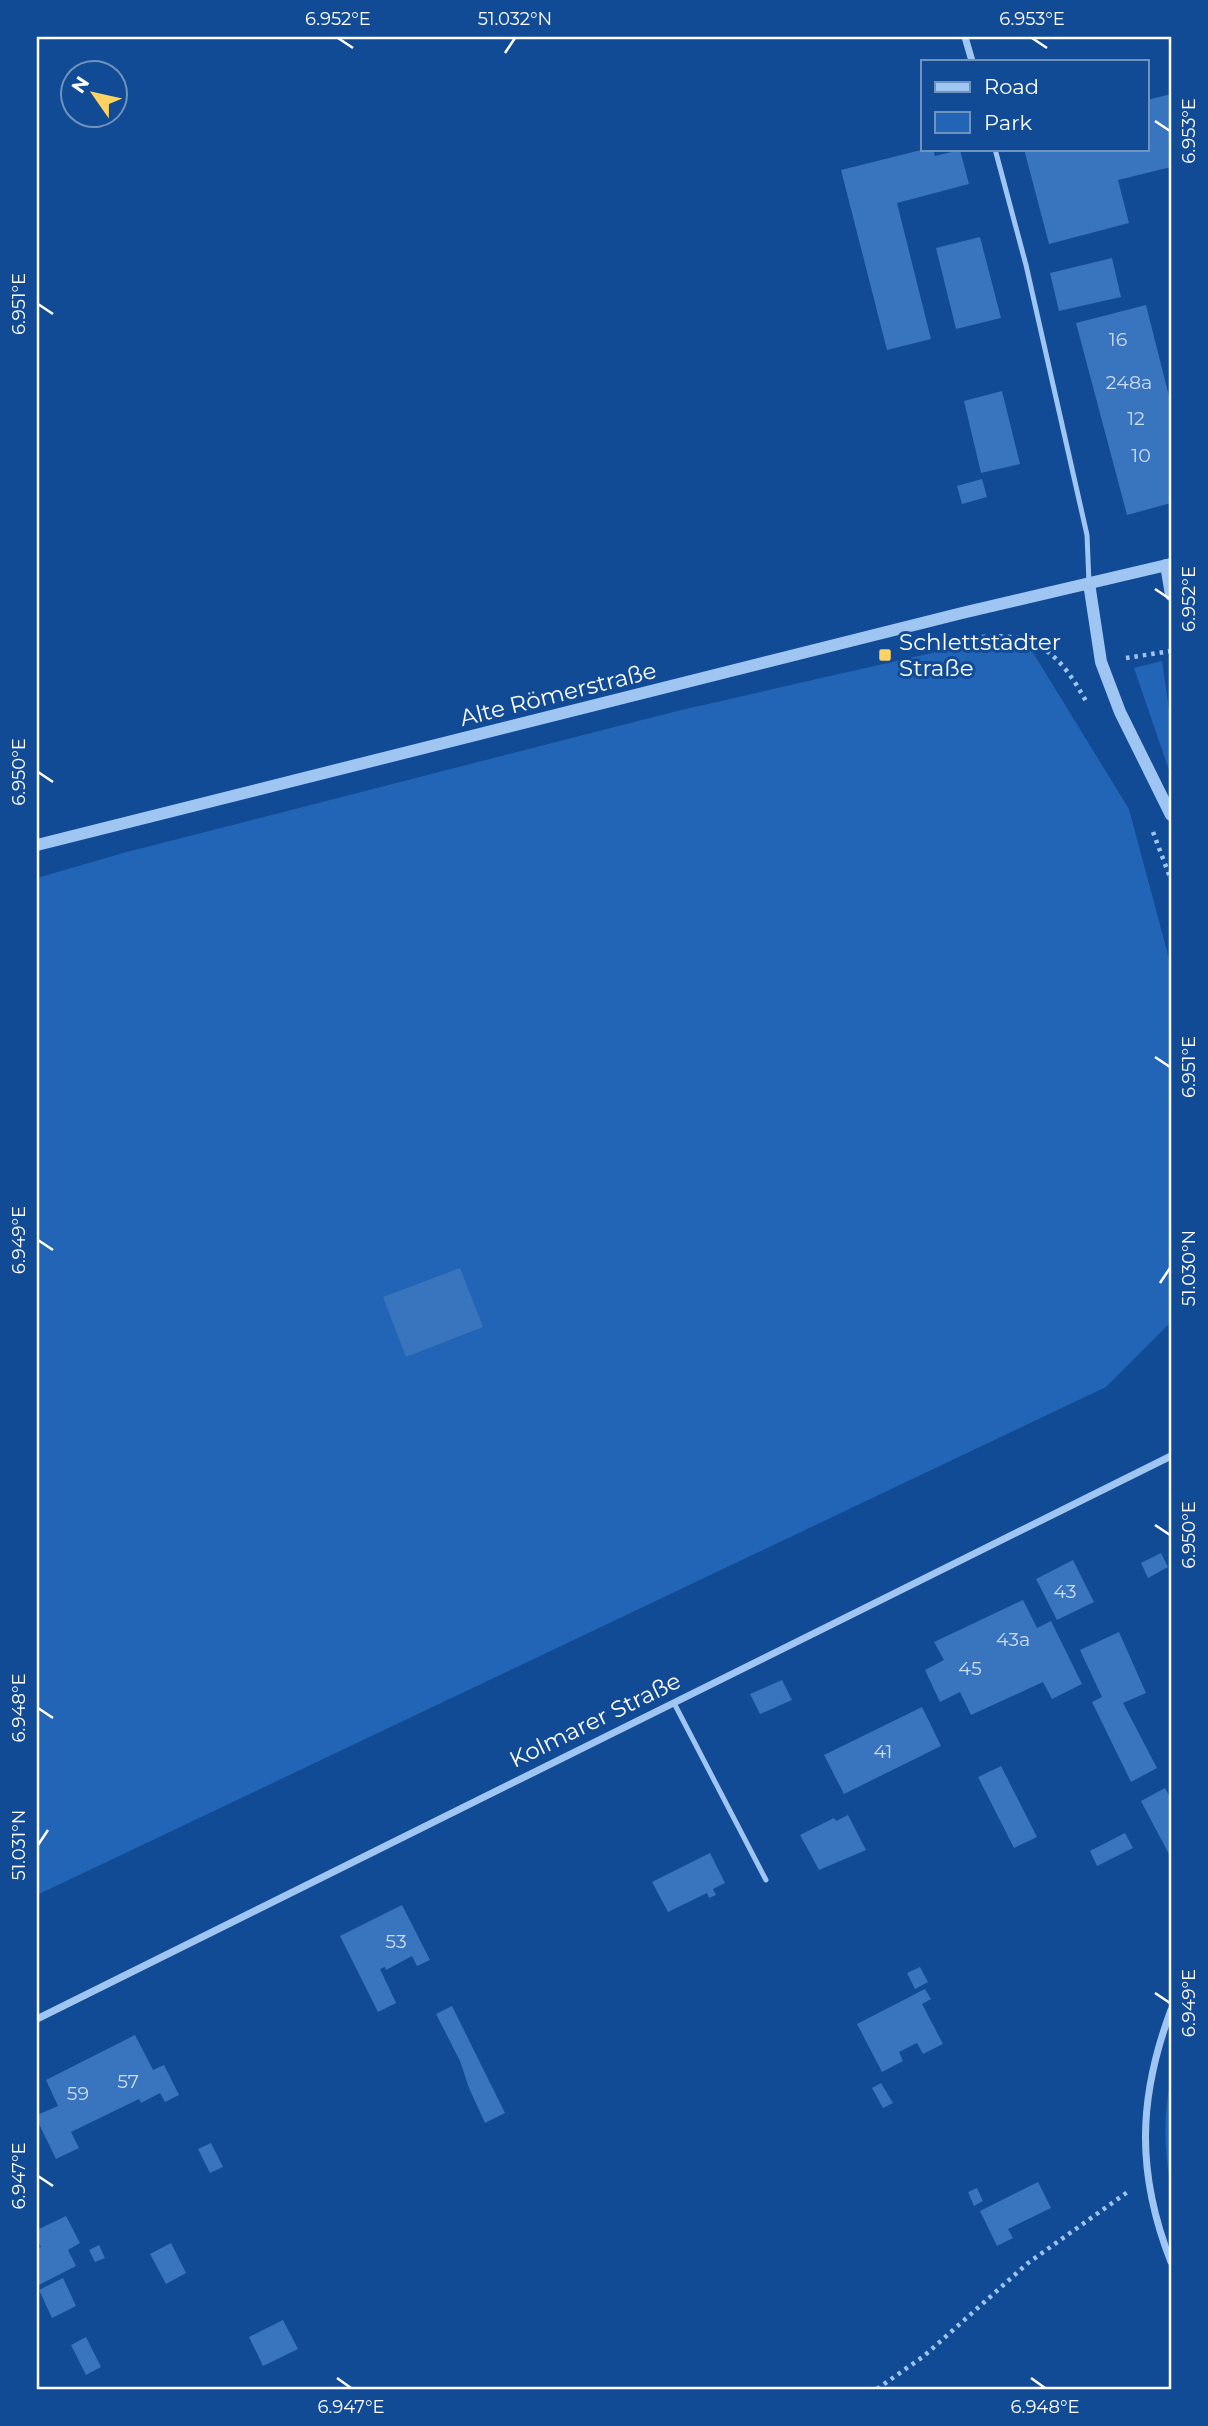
<svg xmlns="http://www.w3.org/2000/svg" width="1208" height="2426" font-family="Montserrat,sans-serif">
<style>
.green{fill:#2264b5}
.building{fill:#3974be}
.lines{fill:none;stroke-linecap:round;stroke-linejoin:round}
.path{stroke:#9fc5f3;stroke-width:4.5;stroke-dasharray:3.5 5;stroke-linecap:butt}
.service{stroke:#9fc5f3;stroke-width:5}
.minor{stroke:#9fc5f3;stroke-width:7}
.tertiary{stroke:#9fc5f3;stroke-width:12}
.ticks{fill:none;stroke:#fff;stroke-width:2.5}
.poi-dot{fill:#ffd262;stroke:#114a95;stroke-width:2.5}
.labels{text-anchor:middle;dominant-baseline:central;stroke-width:6;stroke-linejoin:round;paint-order:stroke}
.number-label{font-size:19px;fill:#cedcef}
.poi-label{font-size:23px;fill:#fff;stroke:#114a95;text-anchor:start}
.street-label{font-size:23px;fill:#fff;stroke:#114a95}
.neatline{fill:none;stroke:#fff;stroke-width:2.5}
.ticks-label{font-size:18px;text-anchor:middle;fill:#fff}
</style>
<rect width="100%" height="100%" fill="#114a95"/>
<path class="green" d="M962,646L1032,651L1129,809L1171,966V1322L1106,1387L37,1895V878L123,853L677,711Z
M1162,661L1171,723V776L1134,668Z
M1171,2078V2188C1164,2151 1163,2114 1171,2078Z"/>
<path class="building" d="M1171,94V167L1118,180L1129,223L1049,244L1024,149H1147V100Z
M925,149H933L935,156L960,150L969,184L897,203L931,339L887,350L841,170Z
M980,237L1001,318L956,329L936,248Z
M1112,258L1121,297L1059,311L1050,273Z
M1146,305L1171,404V503L1127,515L1076,323Z
M1002,391L1020,464L981,473L964,401Z
M982,479L987,497L962,504L957,486Z
M460,1268L483,1327L406,1357L383,1297Z
M1161,1553L1168,1567L1148,1578L1141,1563Z
M1073,1560L1094,1602L1057,1620L1036,1579Z
M1023,1600L1037,1628L1051,1621L1082,1684L1052,1699L1043,1682L971,1715L960,1692L940,1702L925,1670L944,1660L934,1642Z
M1119,1632L1146,1693L1123,1703L1157,1768L1131,1782L1092,1702L1102,1697L1080,1650Z
M782,1680L792,1700L760,1714L750,1694Z
M922,1707L941,1746L844,1794L824,1755Z
M1001,1766L1037,1837L1014,1848L978,1777Z
M1165,1788L1171,1799V1858L1141,1801Z
M848,1815L866,1850L819,1870L800,1835L834,1818L836,1821Z
M1125,1833L1133,1848L1097,1866L1090,1851Z
M710,1853L725,1883L713,1889L716,1895L709,1898L707,1893L668,1912L652,1882Z
M402,1905L430,1960L417,1966L412,1956L386,1970L385,1967L380,1969L396,2003L378,2012L340,1936Z
M920,1967L928,1982L915,1989L907,1973Z
M925,1989L931,1999L922,2004L943,2044L923,2054L917,2043L899,2052L903,2061L882,2072L857,2024Z
M452,2006L505,2113L485,2123L469,2088L460,2061L436,2014Z
M135,2035L153,2070L164,2065L179,2095L165,2102L160,2093L141,2103L139,2099L71,2132L79,2148L56,2159L37,2120V2115L58,2106L46,2080Z
M881,2083L893,2103L883,2108L872,2088Z
M211,2143L223,2167L210,2173L198,2149Z
M1038,2182L1051,2208L1008,2229L1013,2238L997,2246L980,2211Z
M977,2188L983,2201L974,2206L968,2192Z
M66,2216L80,2243L68,2250L76,2266L37,2286V2249L41,2247L37,2239V2230Z
M171,2243L186,2273L166,2284L150,2254Z
M99,2245L105,2258L95,2262L89,2250Z
M63,2278L76,2306L52,2318L39,2290Z
M283,2320L298,2349L263,2366L249,2337Z
M86,2337L101,2367L86,2375L71,2345Z"/>
<g class="lines">
<path class="path" d="M982,637C1038,631 1062,657 1087,703
M1126,658L1171,651
M1153,832L1171,880
M877,2389L924,2356L1028,2263L1129,2191"/>
<path class="service" d="M995,149L1026,265L1087,535L1089,583
M674,1703L766,1880"/>
<path class="minor" d="M965,37L972,61
M1171,2010C1138,2098 1136,2173 1171,2262
M37,2019L1171,1456"/>
<path class="tertiary" d="M1166,565L1171,595
M1089,583L1101,662L1120,712L1171,815
M37,845L962,613L1171,564"/>
</g>
<path class="ticks" d="M338,38L353,48M1032,38L1047,48M505,53L515,38M1155,121L1170,131M38,304L53,314M1155,589L1170,599M38,772L53,782M1155,1057L1170,1067M38,1240L53,1250M1160,1283L1170,1268M1155,1525L1170,1535M38,1708L53,1718M38,1845L48,1830M1155,1993L1170,2003M38,2176L53,2186M337,2378L351,2388M1031,2378L1045,2388"/>
<rect class="poi-dot" x="878" y="648" width="14" height="14" rx="3.5"/>
<g class="labels">
<g class="number-label">
<text x="1118" y="339">16</text>
<text x="1129" y="382">248a</text>
<text x="1136" y="418">12</text>
<text x="1141" y="455">10</text>
<text x="1065" y="1591">43</text>
<text x="1013" y="1639">43a</text>
<text x="970" y="1668">45</text>
<text x="883" y="1751">41</text>
<text x="396" y="1941">53</text>
<text x="128" y="2081">57</text>
<text x="78" y="2093">59</text>
</g>
<g class="poi-label">
<text x="899" y="642">Schlettstadter<tspan x="899" dy="26">Straße</tspan></text>
</g>
<g class="street-label">
<text transform="translate(558 694) rotate(-14)">Alte Römerstraße</text>
<text transform="translate(595 1720) rotate(-26)">Kolmarer Straße</text>
</g>
</g>
<rect width="1208" height="2426" fill="none" stroke="#114a95" stroke-width="77"/>
<rect x="921" y="60" width="228" height="91" fill="#114a95" stroke="#7092bf" stroke-width="2"/>
<rect x="935" y="82" width="35" height="10" fill="#9fc5f3" stroke="#7092bf" stroke-width="2"/>
<text x="984" y="94" font-size="21" fill="#ffffff">Road</text>
<rect x="935" y="112" width="35" height="21" fill="#2264b5" stroke="#7092bf" stroke-width="2"/>
<text x="984" y="130" font-size="21" fill="#ffffff">Park</text>
<g transform="translate(94 94) rotate(304)"><circle r="33" fill="#114a95" stroke="#7092bf" stroke-width="2"/>
<path d="M0-5L12 26L0 18L-12 26Z" fill="#ffd262"/>
<text y="-10" font-size="19" font-weight="bold" text-anchor="middle" fill="#ffffff">N</text>
</g>
<rect x="38" y="38" width="1132" height="2350" class="neatline"/>
<g class="ticks-label">
<text x="338" y="25">6.952°E</text>
<text x="515" y="25">51.032°N</text>
<text x="1032" y="25">6.953°E</text>
<text transform="translate(1189 131) rotate(-90)" y="6">6.953°E</text>
<text transform="translate(19 304) rotate(-90)" y="6">6.951°E</text>
<text transform="translate(1189 599) rotate(-90)" y="6">6.952°E</text>
<text transform="translate(19 772) rotate(-90)" y="6">6.950°E</text>
<text transform="translate(1189 1067) rotate(-90)" y="6">6.951°E</text>
<text transform="translate(19 1240) rotate(-90)" y="6">6.949°E</text>
<text transform="translate(1189 1268) rotate(-90)" y="6">51.030°N</text>
<text transform="translate(1189 1535) rotate(-90)" y="6">6.950°E</text>
<text transform="translate(19 1708) rotate(-90)" y="6">6.948°E</text>
<text transform="translate(19 1845) rotate(-90)" y="6">51.031°N</text>
<text transform="translate(1189 2003) rotate(-90)" y="6">6.949°E</text>
<text transform="translate(19 2176) rotate(-90)" y="6">6.947°E</text>
<text x="351" y="2413">6.947°E</text>
<text x="1045" y="2413">6.948°E</text>
</g>
</svg>
